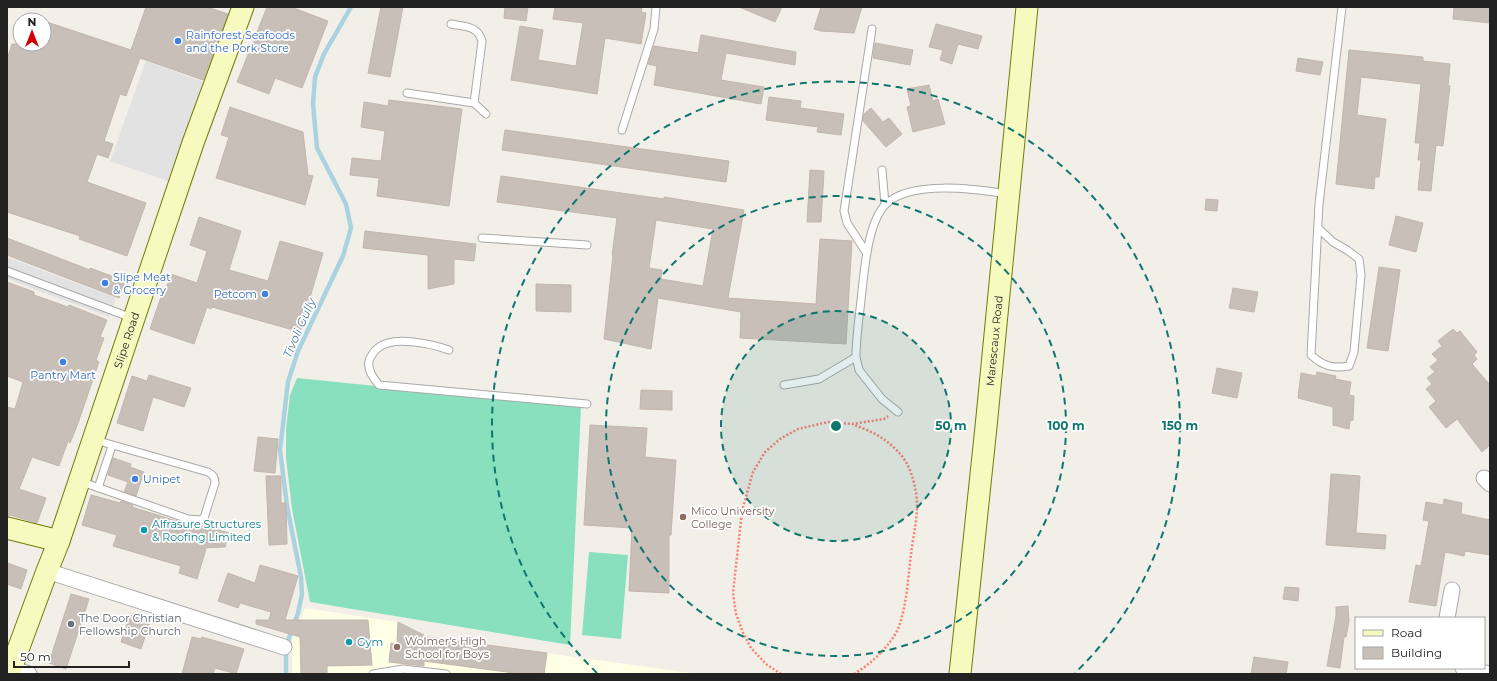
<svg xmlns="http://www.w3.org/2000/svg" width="1497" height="681" font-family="Montserrat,sans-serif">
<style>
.education{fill:#ffffe5}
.pitch{fill:#88e0be}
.parking{fill:#e2e2e2}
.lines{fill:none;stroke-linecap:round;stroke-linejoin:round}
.stream{stroke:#aad3df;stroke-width:4.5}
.building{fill:#c7bfb8;stroke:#c4b6ab;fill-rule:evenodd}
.lane-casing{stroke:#a9a9a9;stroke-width:9}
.street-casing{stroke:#a9a9a9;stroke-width:17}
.secondary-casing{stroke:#707d05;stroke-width:23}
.path{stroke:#fa8072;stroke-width:2.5;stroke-dasharray:2 2;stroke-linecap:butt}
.lane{stroke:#fff;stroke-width:7}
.street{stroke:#fff;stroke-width:15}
.secondary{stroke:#f7fabf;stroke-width:21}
.ring{fill:none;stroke:#0f766e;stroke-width:2;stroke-dasharray:7 5}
.shop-dot{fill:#3f7fe0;stroke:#fff;stroke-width:1.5}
.education-dot{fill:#8d6e63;stroke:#fff;stroke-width:1.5}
.culture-dot{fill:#0f9aa8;stroke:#fff;stroke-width:1.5}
.worship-dot{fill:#6b7280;stroke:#fff;stroke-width:1.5}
.labels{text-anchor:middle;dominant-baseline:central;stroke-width:3.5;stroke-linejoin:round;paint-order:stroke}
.shop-label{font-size:11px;fill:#366cbe;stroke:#fff;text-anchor:start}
.street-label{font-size:11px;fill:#222;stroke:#fff}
.education-label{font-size:11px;fill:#785e54;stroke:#fff;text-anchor:start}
.culture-label{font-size:11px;fill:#0d838f;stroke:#fff;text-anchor:start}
.worship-label{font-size:11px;fill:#5b616d;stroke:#fff;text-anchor:start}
.water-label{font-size:12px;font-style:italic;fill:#4a7aab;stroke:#fff}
.centre{fill:#0f766e;stroke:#fff;stroke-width:2}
.ring-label{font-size:12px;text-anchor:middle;font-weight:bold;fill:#0f766e;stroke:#fff;stroke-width:3.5;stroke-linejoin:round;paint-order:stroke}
</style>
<rect width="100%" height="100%" fill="#f2efe9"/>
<path class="education" d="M305,608L398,622L430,637L698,674H292V641Z"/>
<path class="pitch" d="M297,378L581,407L570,645L310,602L292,509L286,458V429L290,395Z
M589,552L628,555L621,639L582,635Z"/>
<path class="parking" d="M146,61L203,82L168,181L110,161Z
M7,257L116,298L109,317L7,279Z"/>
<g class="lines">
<path class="stream" d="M286,674V654L289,638L298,613L302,594L301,577L287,506L280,450L288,382L298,351L343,256L351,228L346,204L317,148L313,104L315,77L324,54L351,7"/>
</g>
<path class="building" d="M146,7H207L228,14L203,80L140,58L126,96L120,94L104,141L113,144L108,158L97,154L87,182L146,203L127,256L79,239L80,236L7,212V59L12,44H44V21L131,50Z
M267,7H291L328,21L302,88L275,78L269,94L237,82Z
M381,7H403L390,77L368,73Z
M505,7H528L526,21L504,18Z
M555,7H642L641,12L646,13L641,44L605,38L597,94L511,80L520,26L543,30L538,60L576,66L583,23L553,19Z
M739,7H782L775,22Z
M821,7H862L854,33L821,31L814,29Z
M1454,7H1490V23L1453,19Z
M936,24L982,36L978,49L958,44L952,64L940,60L943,50L929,47Z
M701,35L796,52L795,65L726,53L721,80L764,87L761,104L654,85L657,66L648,64L654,46L698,53Z
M875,43L913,50L910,65L873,58Z
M1349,50L1423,57V61L1450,64L1448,86H1450L1443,146L1436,145L1431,191L1418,190L1421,160H1418L1420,143H1415L1421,84L1361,77L1357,115L1386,119L1379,177H1375L1374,189L1336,184Z
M1298,58L1323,62L1320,75L1296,71Z
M929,85L933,101L938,99L945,124L913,132L907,107L911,106L907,89Z
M769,97L801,101L800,108L844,114L841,135L817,132L818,127L766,120Z
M389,100L462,109L449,206L377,196L379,178L350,175L352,158L381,161L385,131L361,127L364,102L388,106Z
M230,107L303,132L308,175L313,176L305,205L216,178L229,137L221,135Z
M871,108L883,122L889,118L902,134L886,147L863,121L864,114Z
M505,130L729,161L726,182L502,150Z
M810,170L824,171L821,222H807Z
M501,176L664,199V197L744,210L728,298L816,304L820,239L852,241L846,344L740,338L741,312L658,298L651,349L604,339L613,255H612L617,218L497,202ZM656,220L713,229L703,286L661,279L662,270L649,268Z
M1206,199L1218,200L1217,211L1205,210Z
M1396,216L1423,223L1416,252L1389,245Z
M199,217L241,231L229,270L268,281L280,241L323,253L300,332L212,307L211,309L207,307L194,344L150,329L162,294L164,295L171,274L197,283L207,251L190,245Z
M365,231L476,244L474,261L454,259V284L428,289V255L363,248Z
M7,238L90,270V268L125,281L119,298L7,255Z
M1379,267L1400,270L1388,351L1367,348Z
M7,282L34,292V295L68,307L69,305L107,320L100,337L104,338L96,360L99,362L77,426L70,443L68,441L59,466L32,457L19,489L46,498L37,523L10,515L9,516H7V407L15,409L23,382L7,376Z
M536,284L571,285V312L536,311Z
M1233,288L1258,292L1254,312L1229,308Z
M1453,329L1457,333L1460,331L1477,352L1474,355L1477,359L1472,364L1490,385V445L1482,452L1457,419L1446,428L1429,407L1436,401L1426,389L1432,384L1427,378L1435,372L1430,367L1438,360L1432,354L1442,346L1438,341Z
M1217,368L1242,373L1237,398L1212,393Z
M1317,372L1336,376L1335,379L1351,382L1349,395L1354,396L1353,420L1350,421L1349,429L1333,425V407L1298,398L1301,373L1316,376Z
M149,375L191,388L184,407L153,397L143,431L117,423L132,376L147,381Z
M641,390L672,391V410L640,409Z
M590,425L647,428L645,457L676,460L671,535H669V593L629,591L632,528L584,525Z
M258,437L278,439L275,473L254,471Z
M113,458L131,464L130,467L144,472L136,496L124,492L128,482L108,475Z
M1331,474L1360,476L1356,533L1386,535L1385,549L1326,545Z
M266,476H281V503H286L287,544L269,545Z
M91,495L120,503L121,501L133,505L132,507L186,524L200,525L229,533L225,547L201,548L206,549L197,579L179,573L181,566L113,546L117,535L82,525Z
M1444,499L1462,503L1461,514L1490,520V555L1465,551L1464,556L1445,552L1436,606L1409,602L1416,565L1421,566L1429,521L1423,520L1426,502L1443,505Z
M7,563L27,570L21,589L7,584Z
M260,565L298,576L285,620H368L372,665L327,666V674H301L300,637L256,624V620H269L271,612L240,603L238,608L218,601L228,573L255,583Z
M1285,587L1299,588L1298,601L1283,599Z
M71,594L89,599L66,669L49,663Z
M1348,606L1349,621L1346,637H1344L1340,668L1327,666L1336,616V607Z
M130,615L150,622L141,649L121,642Z
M398,622L428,637L547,653L544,674H522L424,661V666L389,662L391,643L397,644Z
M192,637L201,639L202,637L244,649L236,674L215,668L213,674H182Z
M1254,657L1288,662L1286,674H1251Z"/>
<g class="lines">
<g class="lane-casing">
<path id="lane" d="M451,24C465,27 477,25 482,41L474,103
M407,93L474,103L486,114
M622,130L654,29L656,7
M882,170L885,204
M1318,228L1333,242L1347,250L1359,259L1361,275L1354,352L1349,366C1333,369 1323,366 1311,355L1319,204L1342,7
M482,238L587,245
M866,252L847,223L844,211L872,29
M7,271L132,318
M449,350C432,344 393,335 378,348C375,350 373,353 372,355C364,365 372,377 379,385L587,404
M784,385L819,379L856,357
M898,412L882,399L859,370L856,357C856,338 859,319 861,300C864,275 867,222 886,204C911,180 975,189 1007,194
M82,482L188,519L200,520L204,518L215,483C215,477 213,475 208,472L95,440
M98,488L112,446
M373,674L403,669L446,674"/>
</g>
<g class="street-casing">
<path id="street" d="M1484,478L1490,484
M47,571L284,647
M1447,618L1452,590
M11,668L29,674
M1463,668L1490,674"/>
</g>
<g class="secondary-casing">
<g id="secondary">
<path d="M7,528L59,541"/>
<path id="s1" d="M9,674L47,571L59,541L193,143L243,7"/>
<path id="s2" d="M960,674L986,427L1027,7"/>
</g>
</g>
<path class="path" d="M781,674L766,664L751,648L743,633L736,614L733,593L742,511L753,472L765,452L780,439L798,429L828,422L852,424L884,419L888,416
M854,674C870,665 890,646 898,629C907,605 908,578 911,554C913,538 917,521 917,505C917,493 913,475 907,464C896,444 875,432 854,425"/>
<use href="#lane" class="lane"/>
<use href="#street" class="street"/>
<use href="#secondary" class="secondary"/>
</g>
<circle cx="836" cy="426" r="115" fill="#0f766e" fill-opacity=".12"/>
<g class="ring">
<circle cx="836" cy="426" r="115"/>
<circle cx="836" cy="426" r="230"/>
<path d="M597 673A344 344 0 1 1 1075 673"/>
</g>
<g class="shop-dot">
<circle cx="178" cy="41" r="4"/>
<circle cx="105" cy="283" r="4"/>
<circle cx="265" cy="294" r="4"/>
<circle cx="63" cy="362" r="4"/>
<circle cx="135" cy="479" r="4"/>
</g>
<g class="education-dot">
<circle cx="683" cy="517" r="4"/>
<circle cx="397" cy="647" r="4"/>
</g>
<g class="culture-dot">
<circle cx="144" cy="530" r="4"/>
<circle cx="349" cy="642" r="4"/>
</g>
<circle class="worship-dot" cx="71" cy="624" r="4"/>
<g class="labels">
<g class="shop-label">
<text x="186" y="35">Rainforest Seafoods<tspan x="186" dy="13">and the Pork Store</tspan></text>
<text x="113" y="277">Slipe Meat<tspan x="113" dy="13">&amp; Grocery</tspan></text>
<text x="257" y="294" text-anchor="end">Petcom</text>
<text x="63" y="375" text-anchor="middle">Pantry Mart</text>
<text x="143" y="479">Unipet</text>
</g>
<g class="street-label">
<text stroke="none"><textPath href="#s1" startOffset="354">Slipe Road</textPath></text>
<text stroke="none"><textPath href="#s2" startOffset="335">Marescaux Road</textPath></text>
</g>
<g class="education-label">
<text x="691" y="511">Mico University<tspan x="691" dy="13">College</tspan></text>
<text x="405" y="641">Wolmer's High<tspan x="405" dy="13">School for Boys</tspan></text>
</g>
<g class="culture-label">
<text x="152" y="524">Alfrasure Structures<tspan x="152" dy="13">&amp; Roofing Limited</tspan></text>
<text x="357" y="642">Gym</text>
</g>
<g class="worship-label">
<text x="79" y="618">The Door Christian<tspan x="79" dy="13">Fellowship Church</tspan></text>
</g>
<g class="water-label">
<text transform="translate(299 328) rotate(-66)">Tivoli Gully</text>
</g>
</g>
<circle cx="836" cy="426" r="6" class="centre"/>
<g class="ring-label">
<text x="951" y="430">50 m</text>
<text x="1066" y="430">100 m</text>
<text x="1180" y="430">150 m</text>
</g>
<rect width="1497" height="681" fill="none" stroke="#222222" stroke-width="16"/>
<rect x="1355" y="617" width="130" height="52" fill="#ffffff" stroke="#a7a7a7"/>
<rect x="1363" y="630" width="20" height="6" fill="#f7fabf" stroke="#a7a7a7"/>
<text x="1391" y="637" font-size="12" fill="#222222">Road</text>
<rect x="1363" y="647" width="20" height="12" fill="#c7bfb8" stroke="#a7a7a7"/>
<text x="1391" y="657" font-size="12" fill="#222222">Building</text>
<g transform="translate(32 32)"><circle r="19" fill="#ffffff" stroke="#a7a7a7"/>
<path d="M0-3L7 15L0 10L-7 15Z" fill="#d40000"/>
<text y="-6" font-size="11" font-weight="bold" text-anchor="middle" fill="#222222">N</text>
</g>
<path d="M14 661v6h115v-6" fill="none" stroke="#222222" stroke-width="2"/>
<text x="20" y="661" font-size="12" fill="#222222" stroke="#ffffff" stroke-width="3" paint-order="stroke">50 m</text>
</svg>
